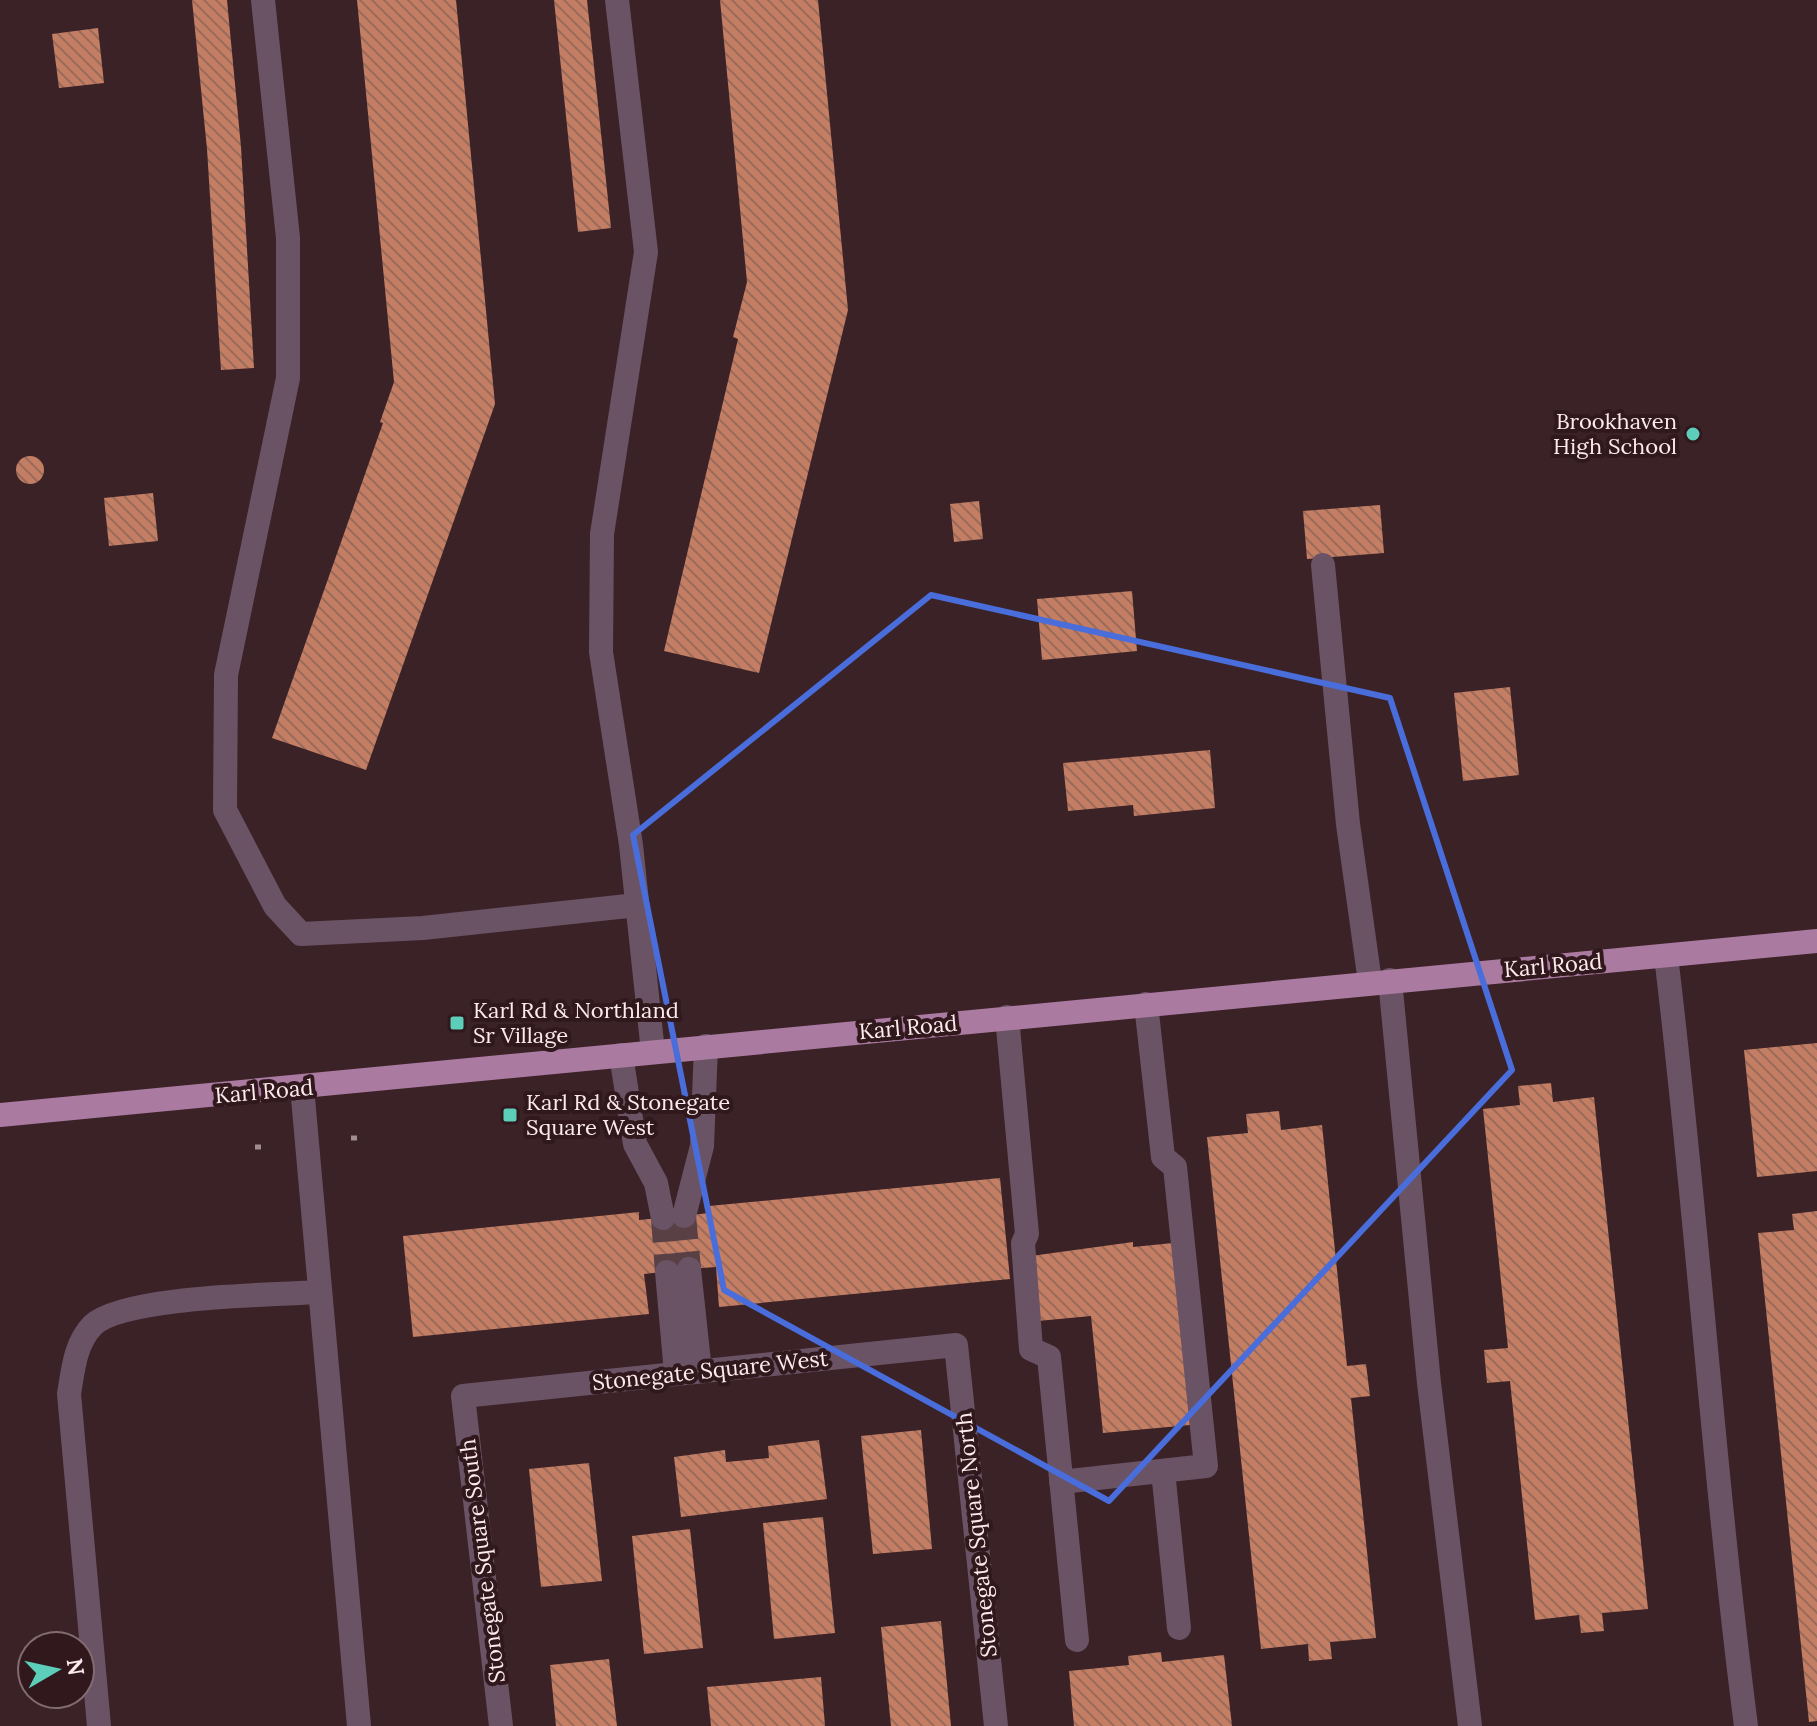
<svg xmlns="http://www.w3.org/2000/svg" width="1817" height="1726" font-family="Lora,serif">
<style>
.building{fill:url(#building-back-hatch)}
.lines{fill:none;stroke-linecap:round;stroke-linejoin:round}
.minor-tunnel{stroke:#584045;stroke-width:24;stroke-dasharray:24 12;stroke-linecap:butt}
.path{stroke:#a18c90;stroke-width:5;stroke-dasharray:6 6;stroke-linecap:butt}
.minor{stroke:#6b5366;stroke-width:24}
.major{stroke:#aa7aa1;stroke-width:24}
.marked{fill:none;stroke:#4a6ddc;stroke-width:6;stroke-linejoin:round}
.poi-dot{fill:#5dceb9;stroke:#30181d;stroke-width:3}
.labels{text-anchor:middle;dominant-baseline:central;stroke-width:8;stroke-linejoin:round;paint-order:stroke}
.poi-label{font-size:22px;fill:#fceaed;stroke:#30181d;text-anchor:start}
.street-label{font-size:22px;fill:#fceaed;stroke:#30181d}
</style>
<defs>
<pattern id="building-back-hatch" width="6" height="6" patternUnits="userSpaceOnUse" patternTransform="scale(2)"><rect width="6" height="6" fill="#c47e64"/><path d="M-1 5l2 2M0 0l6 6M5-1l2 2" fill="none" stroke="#9a6a5a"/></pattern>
</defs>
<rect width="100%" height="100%" fill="#3b2227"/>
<path class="building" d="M192,0H227L241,147L254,368L221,370L207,149Z
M357,0H456L495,404L366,770L272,738L383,423L380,422L394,382Z
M554,0H587L611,228L578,232Z
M720,0H818L848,310L759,673L664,651L738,339L733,337L747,282Z
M98,28L104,83L59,88L52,34Z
M16 470a14 14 0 1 1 28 0a14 14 0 1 1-28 0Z
M153,493L158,541L109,546L104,498Z
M979,501L983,539L954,542L950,504Z
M1380,505L1384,553L1307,559L1303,511Z
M1132,591L1137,651L1042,660L1037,599Z
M1510,687L1519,775L1463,781L1454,693Z
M1210,750L1215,808L1134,816L1133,805L1068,811L1063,763Z
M1817,1043V1171L1757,1177L1744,1050Z
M1551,1083L1553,1102L1594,1097L1648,1609L1602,1613L1604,1631L1581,1633L1579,1615L1535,1620L1510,1381L1487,1383L1484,1350L1508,1348L1483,1109L1520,1105L1518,1086Z
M1279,1111L1281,1130L1322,1125L1347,1366L1366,1364L1370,1396L1351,1398L1376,1638L1330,1642L1332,1659L1309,1661L1308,1644L1261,1649L1207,1137L1248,1133L1246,1114Z
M1000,1178L1010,1279L719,1307L716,1267L689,1269L644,1274L649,1314L413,1337L403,1236L639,1212V1220L710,1213L709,1206Z
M1817,1211V1721L1809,1722L1758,1233L1794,1230L1792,1214Z
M1133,1242V1247L1173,1243L1190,1425L1103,1433L1091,1316L1038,1321L1031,1256Z
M921,1430L932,1549L873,1554L861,1436Z
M819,1440L827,1499L681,1517L674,1457L725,1450L726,1462L769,1458L768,1446Z
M589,1463L602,1581L541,1587L529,1469Z
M823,1517L835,1633L774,1639L763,1523Z
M690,1529L703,1648L644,1654L632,1536Z
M941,1621L951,1726H891L881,1627Z
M1161,1652L1162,1662L1224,1655L1232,1726H1074L1069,1671L1129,1665L1128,1656Z
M609,1659L617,1726H556L550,1665Z
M821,1677L825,1726H711L707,1687Z"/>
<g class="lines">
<path class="minor-tunnel" d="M684,1216L689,1269
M663,1218L667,1272"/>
<path class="path" d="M351,1138H360
M255,1147H262"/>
<path class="minor" d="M263,0L288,238V378L226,675L225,810L275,906L301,934L423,928L637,905
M617,0L646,252L602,534L601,652L631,845L653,1052
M1323,565L1348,824L1370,982
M1666,956C1697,1212 1713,1470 1746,1726
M1390,980L1429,1383L1470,1726
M1007,1017L1027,1234L1023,1243L1031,1349L1049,1357L1077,1640
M621,1055L635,1144L656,1183L663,1218
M302,1087L359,1726
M684,1216L702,1146L706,1046
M689,1269L700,1371
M667,1272L676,1373
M1163,1471L1179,1628
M1061,1482L1206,1466L1175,1167L1163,1157L1146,1004
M99,1726L69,1394C73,1370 75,1343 93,1325C124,1296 273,1295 319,1292
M501,1726L463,1396L956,1345L996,1726"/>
<path class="major" d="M0,1115L1817,941"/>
</g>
<path class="marked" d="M931,595L1390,698L1512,1070L1109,1501L724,1290L633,835Z"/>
<g class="poi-dot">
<circle cx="1693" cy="434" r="8"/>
<rect x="449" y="1015" width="16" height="16" rx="4"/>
<rect x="502" y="1107" width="16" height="16" rx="4"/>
</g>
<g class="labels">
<g class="poi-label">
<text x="1677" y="421" text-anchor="end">Brookhaven<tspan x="1677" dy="25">High School</tspan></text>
<text x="473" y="1010">Karl Rd &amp; Northland<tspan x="473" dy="25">Sr Village</tspan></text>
<text x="526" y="1102">Karl Rd &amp; Stonegate<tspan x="526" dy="25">Square West</tspan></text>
</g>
<g class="street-label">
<text transform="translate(1553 965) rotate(-5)">Karl Road</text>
<text transform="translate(908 1027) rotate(-5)">Karl Road</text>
<text transform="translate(264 1091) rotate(-5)">Karl Road</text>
<text transform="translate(710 1370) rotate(-6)">Stonegate Square West</text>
<text transform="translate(976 1535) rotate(-96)">Stonegate Square North</text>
<text transform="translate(482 1561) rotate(-97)">Stonegate Square South</text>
</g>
</g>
<g transform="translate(56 1670) rotate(81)"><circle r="38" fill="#30181d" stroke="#826c70" stroke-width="2"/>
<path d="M0-6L14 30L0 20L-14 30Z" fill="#5dceb9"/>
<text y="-12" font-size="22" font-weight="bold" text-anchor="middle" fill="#fceaed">N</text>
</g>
</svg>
